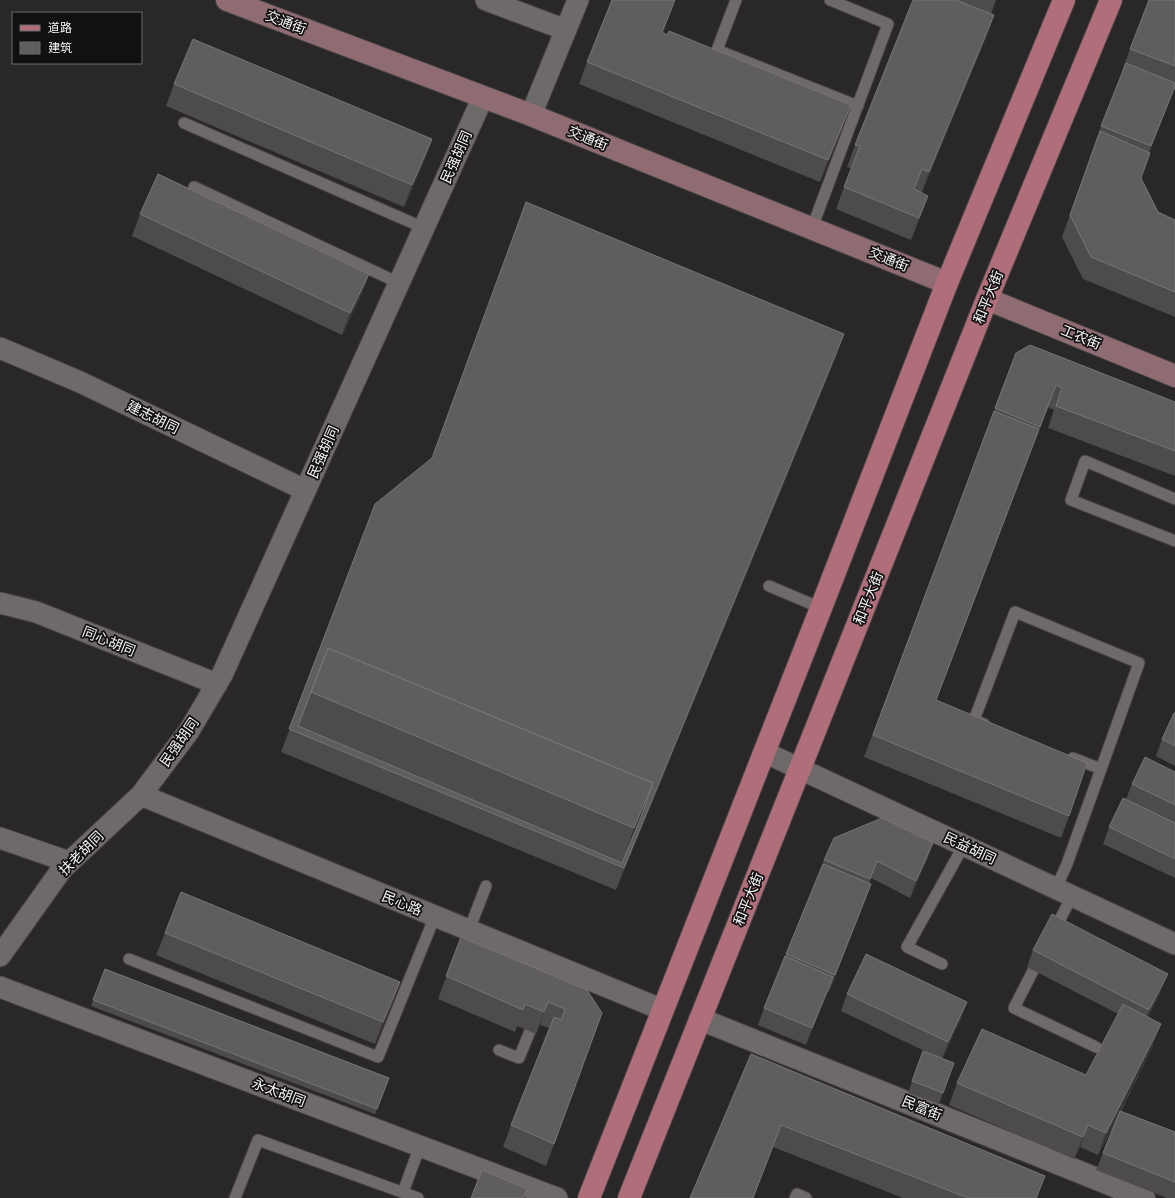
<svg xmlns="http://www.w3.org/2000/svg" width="1175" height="1198" font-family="'Archivo Narrow','Noto Sans SC',sans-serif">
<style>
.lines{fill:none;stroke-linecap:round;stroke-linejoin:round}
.service-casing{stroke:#454242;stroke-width:13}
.minor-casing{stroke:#454242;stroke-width:23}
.tertiary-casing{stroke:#454242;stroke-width:24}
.secondary-casing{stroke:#454242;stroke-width:24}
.primary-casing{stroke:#454242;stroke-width:24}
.service{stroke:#6e6a6a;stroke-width:11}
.minor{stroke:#6e6a6a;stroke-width:21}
.tertiary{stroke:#6e6a6a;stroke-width:22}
.secondary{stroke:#8f6c72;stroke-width:22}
.primary{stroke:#af6e7a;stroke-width:22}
.wall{fill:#4e4b4b}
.shaded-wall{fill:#383535}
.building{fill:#605d5d;stroke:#777575;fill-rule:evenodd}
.labels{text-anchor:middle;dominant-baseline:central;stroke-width:3.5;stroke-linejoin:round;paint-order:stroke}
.street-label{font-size:14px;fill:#f6f4f4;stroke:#121011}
</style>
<rect width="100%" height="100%" fill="#2a2728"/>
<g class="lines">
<g class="service-casing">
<path id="service" d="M736,0L717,50L858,106
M184,123L424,228
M194,187L399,283
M812,228L888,24L830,0
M1175,499L1085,461L1071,500L1175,541
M769,586L821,608
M984,724L974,720L1015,612L1139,663L1067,864L1056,888
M1073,758L1101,769
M469,930L486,886
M1054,931L1072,896
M1040,957L1014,1008L1096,1047
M129,959L378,1057L435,916
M942,964L907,947L964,845
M499,1050L519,1058L535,1019
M403,1192L420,1146
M235,1198L258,1140L418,1198
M795,1198L797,1194L806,1198"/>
</g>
<g class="minor-casing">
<path id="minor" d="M486,0L566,30
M531,115L578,0
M0,348L80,382L305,490
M0,603L36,612L217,684
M764,752L1175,944
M141,795L663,1010
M0,838L69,862
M0,956L62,869L141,795L189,731L222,675L483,97
M0,987L557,1198"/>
</g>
<g class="tertiary-casing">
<path id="tertiary" d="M700,1019L1144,1198"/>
</g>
<g class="secondary-casing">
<path id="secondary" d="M227,0L531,115L947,283
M987,299L1175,376"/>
</g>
<g class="primary-casing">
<path id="primary" d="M589,1198L821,608L947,283L1064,0
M629,1198L987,299L1111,0"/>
</g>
<use href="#service" class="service"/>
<use href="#minor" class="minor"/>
<use href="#tertiary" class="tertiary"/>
<use href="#secondary" class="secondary"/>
<use href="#primary" class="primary"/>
</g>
<path class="wall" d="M612,0H675L663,33L843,127L820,182L579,84L587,62Z
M913,0H996L991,14L994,15L986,38L922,192L920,218L911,240L836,209L851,168L847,167L855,145Z
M1175,0V90H1174L1149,153L1141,178L1158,212L1175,220V317L1083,279L1062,237L1101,126L1123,72L1122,71L1130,49Z
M174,84L432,139L424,162L404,207L166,106Z
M140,214L369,274L361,296L342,335L132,236Z
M1016,353L1175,402V476L1048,428L1054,410L1048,407L936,700L1069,816L1061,838L864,757Z
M836,357L616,890L281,752L375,504Z
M1175,713V766L1156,756L1162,739Z
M1175,772V878L1103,844L1109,827L1126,799L1132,784Z
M824,860H927L910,898L871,878L865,901L829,992L828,991L806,1045L758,1025L764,1008Z
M165,933L400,982L392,1004L375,1044L156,955Z
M461,937L602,1013L546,1166L503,1147L511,1125L549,1028L540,1025L536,1034L517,1026L515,1032L438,999Z
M1033,950L1161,991L1148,1017L1153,1046L1121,1111L1175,1132V1198H1167L1096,1170L1117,1119L1098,1155L1080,1147L1074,1159L949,1105L957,1083L1086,1075L1118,1014L1027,967Z
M105,969L389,1078L375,1114L91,1006Z
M847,994L961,1019L942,1059L954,1063L939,1104L908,1093L923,1051L937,1057L841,1011Z
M751,1054L1045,1176L1037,1198H903L773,1147L753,1198H690Z"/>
<path class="shaded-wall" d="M675,0L654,55L662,32Z
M994,15L986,38L921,194L929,172Z
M1175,86L1170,100L1145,163L1151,146Z
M851,105L843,127L820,182L828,160Z
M432,139L424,162L404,207L412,185Z
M928,196L920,218L911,240L919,218Z
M369,274L361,296L342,335L350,313Z
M844,334L836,357L616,890L624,868Z
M1039,429L1031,451L928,722L936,700Z
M653,783L633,840L621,867L634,828Z
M933,843L927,860L910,898L916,881Z
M871,884L865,901L829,992L835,975Z
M1168,974L1161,991L1143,1027L1149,1010Z
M833,977L827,994L806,1045L812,1028Z
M400,982L392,1004L375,1044L383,1022Z
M548,1002L540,1025L536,1034L544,1012Z
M967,1002L961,1019L942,1059L948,1042Z
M1161,1024L1153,1046L1098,1155L1106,1133Z
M1088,1125L1080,1147L1074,1159L1083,1137Z
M1045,1176L1037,1198H1036Z"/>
<path class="building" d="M612,0H675L662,32L667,35L669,31L851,105L828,160L587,62Z
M913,0H956L994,15L929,172L922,169L914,189L928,196L919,218L844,187L860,146L855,145Z
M1149,0H1175V66L1130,49Z
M193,39L432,139L412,185L174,84Z
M1126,63L1175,83V86L1151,146L1101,126Z
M1100,131L1150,153L1141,178L1158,212L1175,220V292L1091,257L1070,215Z
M158,174L369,274L350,313L140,214Z
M526,202L844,334L624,868L289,729L375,504L432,458ZM328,648L653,783L641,817L622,863L298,726Z
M1030,345L1175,402V451L1056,406L1062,388L1056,385L1040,427L995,408L1016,353Z
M994,411L1039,429L936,700L1087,763L1069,816L873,735Z
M328,648L653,783L634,828L311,692Z
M1174,713H1175V746L1162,739Z
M1145,757L1175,772V805L1132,784Z
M1123,798L1175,823V859L1109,827Z
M882,818L933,843L916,881L877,861L870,879L824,860L834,838Z
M823,864L871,884L835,975L786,954Z
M181,892L400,982L383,1022L165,933Z
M1052,914L1168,974L1149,1010L1033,950Z
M461,937L587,990L602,1013L554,1144L511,1125L554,1017L561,1020L565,1009L548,1002L544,1012L525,1004L523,1010L446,976Z
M866,954L967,1002L948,1042L847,994Z
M785,956L833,977L812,1028L764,1008Z
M105,969L389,1078L377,1109L93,1000Z
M1123,1004L1161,1024L1106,1133L1088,1125L1083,1137L957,1083L982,1029L1086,1075Z
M923,1051L954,1063L943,1093L912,1081Z
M751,1054L1045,1176L1036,1198H968L781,1125L753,1198H690Z
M1120,1111L1175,1132V1182L1103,1153Z
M482,1170L527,1189L523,1198H471Z"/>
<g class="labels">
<g class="street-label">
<text transform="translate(286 22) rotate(21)">交通街</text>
<text transform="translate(588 138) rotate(22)">交通街</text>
<text transform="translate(456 157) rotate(-66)">民强胡同</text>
<text transform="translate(889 259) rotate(22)">交通街</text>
<text transform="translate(988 297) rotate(-68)">和平大街</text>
<text transform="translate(1081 337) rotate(22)">工农街</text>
<text transform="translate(153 417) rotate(26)">建志胡同</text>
<text transform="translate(323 452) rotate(-66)">民强胡同</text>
<text transform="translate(868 598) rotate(-68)">和平大街</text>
<text transform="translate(109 641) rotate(22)">同心胡同</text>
<text transform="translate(179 742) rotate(-55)">民强胡同</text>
<text transform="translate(970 848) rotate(25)">民益胡同</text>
<text transform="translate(81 853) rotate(-45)">扶老胡同</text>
<text transform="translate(748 899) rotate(-68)">和平大街</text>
<text transform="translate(402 903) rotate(22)">民心路</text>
<text transform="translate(279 1092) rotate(21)">永太胡同</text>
<text transform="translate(922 1108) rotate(22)">民富街</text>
</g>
</g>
<rect x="12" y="12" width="130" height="52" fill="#121011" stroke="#6d6b6c"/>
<rect x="20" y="25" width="20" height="6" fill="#af6e7a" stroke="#6d6b6c"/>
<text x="48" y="32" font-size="12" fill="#f6f4f4">道路</text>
<rect x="20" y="42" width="20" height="12" fill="#605d5d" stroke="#6d6b6c"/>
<text x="48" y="52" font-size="12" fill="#f6f4f4">建筑</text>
</svg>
